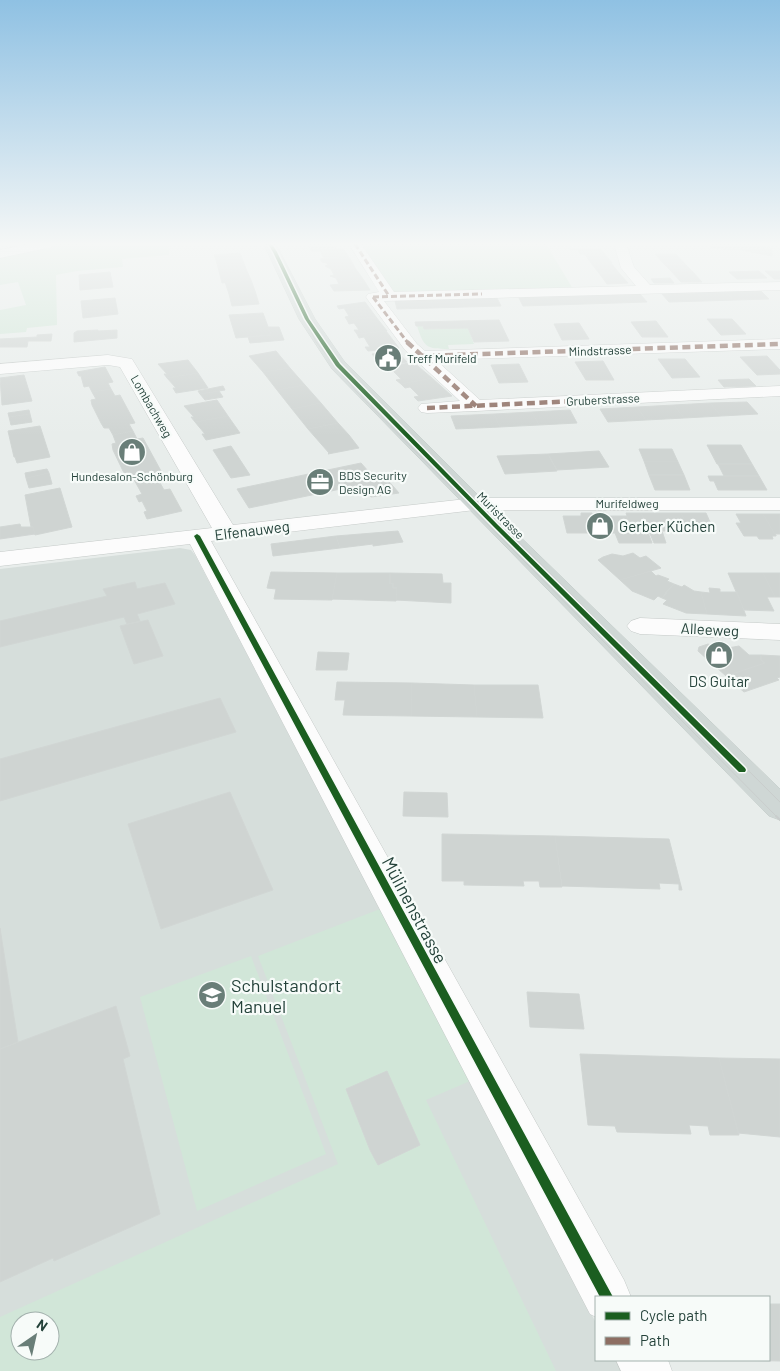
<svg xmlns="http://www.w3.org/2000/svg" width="780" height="1371" font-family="Barlow,sans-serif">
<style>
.built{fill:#d6dedb;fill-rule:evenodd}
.green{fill:#d1e6d8;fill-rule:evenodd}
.building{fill:#cfd4d2;stroke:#d1d6d4}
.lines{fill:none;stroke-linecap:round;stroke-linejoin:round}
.minor-casing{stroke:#c5cac8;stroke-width:1}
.primary-casing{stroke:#c3ccc9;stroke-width:1}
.minor{fill:#fcfcfc;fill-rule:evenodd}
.primary{fill:#cfd7d5;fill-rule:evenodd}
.tram-far1{stroke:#c9cdcc;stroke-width:1}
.tram{stroke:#c9cdcc;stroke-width:2}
.quiet-far1{stroke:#8d6e63;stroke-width:3;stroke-dasharray:6 3;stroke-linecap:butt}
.quiet{stroke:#8d6e63;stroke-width:4.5;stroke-dasharray:8 4.5;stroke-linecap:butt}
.cycleway-casing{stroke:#f7fbf9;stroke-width:3}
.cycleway{fill:#1b5e20;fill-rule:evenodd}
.labels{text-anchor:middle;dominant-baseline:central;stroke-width:4.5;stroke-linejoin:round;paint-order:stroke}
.far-street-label{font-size:12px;fill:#24423a;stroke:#f7fbf9}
.far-poi-label{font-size:12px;fill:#24423a;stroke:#f7fbf9;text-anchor:start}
.poi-label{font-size:15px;fill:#24423a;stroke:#f7fbf9;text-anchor:start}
.street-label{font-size:15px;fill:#24423a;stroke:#f7fbf9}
.near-street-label{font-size:18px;fill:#24423a;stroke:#f7fbf9}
.near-poi-label{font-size:18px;fill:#24423a;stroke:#f7fbf9;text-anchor:start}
</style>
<rect width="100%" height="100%" fill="#e8edeb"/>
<path class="built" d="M180,548L191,550L195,555L596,1323V1360H615L621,1371H0V569ZM20,1321H50V1351H20Z"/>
<path class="green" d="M53,244L169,246V255L122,259L123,267L77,271L56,275L57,325L27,328L26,332L0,334V310L26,305L18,282L0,285V256Z
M359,244H546L573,289L393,292Z
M417,326H422L424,329L468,328L474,344L448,345L449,349C426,349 424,347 417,326Z
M380,909L470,1081L426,1100L556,1371H0V1317L338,1164L258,956ZM387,1072L420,1145L378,1165L370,1150L346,1089ZM20,1321H50V1351H20Z
M251,956L326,1154L197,1211L140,997Z"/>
<path class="building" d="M333,244L336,249L311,251L308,245Z
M712,244H742L741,250L711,248Z
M742,244H759V247L772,248V256L741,250Z
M343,248L348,256L324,258L320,251H313Z
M569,248L601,250L604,253L580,254L578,250H571Z
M240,253L242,258L216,260L214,255Z
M584,253H604L612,263H591Z
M655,254H676L685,264H664Z
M348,256L352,262L327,263L322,262L320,259Z
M242,258L246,269L219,271L216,260Z
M352,262L355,268L331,269L325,266L328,265L327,263Z
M591,263H611L619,273H599Z
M664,264H685L692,271H671Z
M355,268L361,276L336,278L330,276L334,275L331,269Z
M246,269L251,280L222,283L219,271Z
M671,271H692L702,282H681Z
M759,271L767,278L737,279L729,272Z
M765,271H780V279H774Z
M110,272L113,287L80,290L79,275Z
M599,273H619L628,283L607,284Z
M361,276L365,282L339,284L336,278Z
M670,278L674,283H654L651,279Z
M251,280L255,291L229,294L225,282Z
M365,282L370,290L334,291L330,285Z
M255,291L259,304L232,306L229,294Z
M761,291L769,299L734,300L726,292Z
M726,292L734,300L704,301L697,293Z
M697,293L704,301L669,302L662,294Z
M640,294L647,302L616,303L610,295Z
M610,295L616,303L585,304L580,296Z
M580,296L585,304L554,305L550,297Z
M550,297L554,305L523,306L519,298Z
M115,298L118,314L83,318L81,301Z
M497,298L501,306L465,307L461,299Z
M461,299L465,307L433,308L431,300Z
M431,300L433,308L397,309L395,301Z
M365,302L376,317L347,320L345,317L349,316L344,308L339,309L337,306Z
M263,313L271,335L236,338L229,315Z
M376,317L387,331L357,334L354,330H359L354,323L349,324L347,320Z
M707,319H732L746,334L721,335Z
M499,320L509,341L474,342L468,328L424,329L423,326H416L415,322Z
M656,321L668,337H642L631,322Z
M579,323L589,339L562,340L554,324Z
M268,327H279L284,340L250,343L248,337L271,335Z
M98,330V331L117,330V338L74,342V333L77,331Z
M386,331L399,348L368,351L365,347H370L364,337L359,338L357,334Z
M52,334L51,341H28L27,347H0V339L37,337V335Z
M276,351L290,368L263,372L249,356Z
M397,351L407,362L389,366L386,363L380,364L372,354Z
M767,356L780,370V374L757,375L740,357Z
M658,359H685L700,377L672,378Z
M188,360L198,373L167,378L164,374H167L158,364Z
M603,361L614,380H586L575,362Z
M413,362L432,378L401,384L396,380L401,379L393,371L388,372L384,368Z
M519,364L528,382L499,383L491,365Z
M105,367L113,382L108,383L111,389L92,392L89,386L84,387L81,376H79L77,372Z
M290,368L305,385L277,390L263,372Z
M198,373L208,388L176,393L173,388H176L167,378Z
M24,375L32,401L2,405L0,378Z
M432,378L452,396L418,401L414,397L419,396L410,387L405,388L401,384Z
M749,379L756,386L724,387L718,380Z
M305,385L321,403L292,409L277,390Z
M223,386L225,390L200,394L198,391Z
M111,389L115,396L120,395L135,423L129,424L133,431L113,435L109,428H104L101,423L92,405L91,400L96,399L92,392Z
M219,391L223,397L205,400L200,394Z
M217,400L228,416L195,422L191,417H194L184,406Z
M747,402L758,414L721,416L710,403Z
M321,403L338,423L308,429L292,409Z
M710,403L721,416L684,418L674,405Z
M674,405L684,418L646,420L637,407Z
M637,407L646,420L608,422L600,409Z
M29,410L30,414L9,417L8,413Z
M570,410L577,423L539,425L532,412Z
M532,412L539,425L500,427L494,414Z
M30,414L32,422L11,425L9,417Z
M494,414L500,427L456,429L451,416Z
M228,416L240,433L206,440L202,434H205L195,422Z
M338,423L349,435L359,448L328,454L329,453L308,429Z
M40,426L50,457L17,463L15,457H14L8,431Z
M133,431L137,439L143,438L161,471L154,472L159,481L137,485L132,476L127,477L123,471L113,450L112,444L116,443L113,435Z
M707,445H741L752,464H717Z
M231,446L250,475L231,478L213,450Z
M639,449H672L678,462L644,461Z
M599,451L609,467L557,470L548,454Z
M548,454L557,471L505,474L497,456Z
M644,461L678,462L684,475H649Z
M361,463L376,480L386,478L399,493L371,497L360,485L249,508L237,489Z
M718,464H752L759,476H724Z
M47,469L49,473L26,478L25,473Z
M49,473L52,484L29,488L26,478Z
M649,475H684L690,490H655Z
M708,476H759L767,490H718L714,481H710Z
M159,481L164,490L170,489L182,511L147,519L144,512L147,511L142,501L139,502L136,496L142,494L137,485Z
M60,488L72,527L35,535L33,527H31L25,495Z
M581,513H592L593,516H627L629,522H644L652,543H619L615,533H567L563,516H581Z
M626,513H641L645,522H629Z
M641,513H681L689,531H662L666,543H654Z
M681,513H706L714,531H689Z
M736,514H763L776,536H772L773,539H759L757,536H744L736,523H741Z
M763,514H780V534H775L776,536Z
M20,524L21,527H33L35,534L0,539V527Z
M398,531L403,542L373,546V544L340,548L336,536Z
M336,536L340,548L273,556L271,544Z
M633,553L640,558L646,556L661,568L620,580L598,560L603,557L612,554L623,556Z
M651,571L656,576L658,575L669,579L667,581L674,584L662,598L658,596L654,600L632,591L620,580Z
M271,572L337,573L332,600L274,599L276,589L267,588Z
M337,573H390V584L393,583V588H397L396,601L332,599Z
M390,573L442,574L443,583H451V603L396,600L397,588H393V583L390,584Z
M728,573H763L775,597H767L774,611L744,610Z
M763,573H780V597H775Z
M135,582L137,589L165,583L175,604L137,614L140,621L127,624L124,617L0,647V621L107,596L103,589Z
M674,584L682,587L684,585L694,591L701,592L707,614L686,613L663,604L667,600L662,598L667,593H665Z
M709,588L720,589V592H737L746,616L707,614L701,592L710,593Z
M148,620L163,656L134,664L120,626Z
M708,644L717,648L725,645L728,648L739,646L749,655H761V660L765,663L726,676L698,651L699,647Z
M318,652L349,653L347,670H316Z
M761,655L780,656V677L777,678L779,680L744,692L726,676L765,663L761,660Z
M337,682L412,683L411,716L343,715L345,700H335Z
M412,683L474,685L477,717L411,716Z
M474,685H538L543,718L477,717Z
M220,698L236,732L0,801V759Z
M230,792L273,890L161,929L128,824Z
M404,792L447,793L448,817L403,816Z
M442,834L555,836L562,887H540L539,881H523L524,886L464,885V881H442Z
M555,836L669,839L682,890H679V884L659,883L660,889L562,886Z
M0,928L18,1042L0,1049Z
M527,992L579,994L584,1029L530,1027Z
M116,1006L130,1056L123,1059L160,1214L54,1261L53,1258L0,1282V1049Z
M580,1054L719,1058L739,1135H710L708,1126L689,1125L691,1134L617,1132L615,1126L588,1125Z
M719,1058L780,1059V1137L738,1133Z
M387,1071L420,1145L378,1165L370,1150L346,1089Z
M769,1304H780V1361L728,1360H769Z"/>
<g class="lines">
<g class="minor-casing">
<path id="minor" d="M29,244H53L52,247L0,258V250Z
M349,244H361L394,292L636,286L621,268L614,244H626L634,267L650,285L780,282V290L384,301L417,344L425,351L780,339V349L436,360L480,400L780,386V396L476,411L427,413L421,412L418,408L421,404L460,401L405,350L368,300L366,297L368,294L379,292Z
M108,355L132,359L233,525L475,498H780V510H475L211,541L624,1280L631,1297H596V1317L590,1314L190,544L0,566V552L212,528L120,367L108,365L0,374V364Z
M640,618L780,624V640L640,634L631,631L627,626L631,621Z
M616,1360H668L672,1371H621Z"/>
</g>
<g class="primary-casing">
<path id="primary" d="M264,244H276L315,319L344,361L504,521L780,789V820L769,816L332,369L299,319Z"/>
</g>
<use href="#minor" class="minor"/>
<use href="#primary" class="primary"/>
<path class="tram-far1" d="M269,244L316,342L355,390L777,817
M359,384L416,441
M443,467L780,802"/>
<path class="tram" d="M776,816L780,820"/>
<path class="quiet-far1" d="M355,244L389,296
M373,297L408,343
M373,297L482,294"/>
<path class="quiet" d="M407,342L476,406
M420,356L780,344
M427,408L576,401"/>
<g class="cycleway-casing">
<path id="cycleway" d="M268,244H272L277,252L309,319L340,364L498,525L745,768L746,770L745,772H739L494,527L336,366L305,319L273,252Z
M197,534L200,536L613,1297H600L194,536Z"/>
</g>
<use href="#cycleway" class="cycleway"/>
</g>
<linearGradient id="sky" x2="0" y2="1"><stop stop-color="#8fc1e3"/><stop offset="0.56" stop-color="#f5f7f6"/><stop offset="1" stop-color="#f5f7f6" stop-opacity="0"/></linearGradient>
<rect width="780" height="436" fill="url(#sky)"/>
<defs>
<g id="civic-disc" transform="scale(1.4375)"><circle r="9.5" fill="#697e78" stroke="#f7fbf9"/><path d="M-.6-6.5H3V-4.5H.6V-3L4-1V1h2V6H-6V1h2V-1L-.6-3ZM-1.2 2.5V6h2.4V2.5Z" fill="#fff"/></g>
<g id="shop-disc" transform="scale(1.4375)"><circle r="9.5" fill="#697e78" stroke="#f7fbf9"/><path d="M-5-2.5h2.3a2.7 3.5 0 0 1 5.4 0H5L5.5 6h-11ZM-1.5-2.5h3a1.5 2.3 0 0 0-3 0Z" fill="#fff"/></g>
<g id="office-disc" transform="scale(1.4375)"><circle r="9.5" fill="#697e78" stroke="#f7fbf9"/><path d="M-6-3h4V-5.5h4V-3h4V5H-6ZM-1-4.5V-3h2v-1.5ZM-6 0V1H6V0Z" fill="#fff"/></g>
<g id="school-disc" transform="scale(1.4375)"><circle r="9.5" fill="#697e78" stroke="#f7fbf9"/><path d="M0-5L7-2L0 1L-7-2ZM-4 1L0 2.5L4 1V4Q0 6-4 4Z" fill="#fff"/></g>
</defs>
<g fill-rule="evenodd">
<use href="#civic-disc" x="388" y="358"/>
<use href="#shop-disc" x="132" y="452"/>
<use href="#office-disc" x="320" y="482"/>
<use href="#shop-disc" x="600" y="526"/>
<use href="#shop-disc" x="719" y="655"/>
<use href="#school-disc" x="212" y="995"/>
</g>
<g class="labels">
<g class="far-street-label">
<text transform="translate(600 350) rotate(-2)">Mindstrasse</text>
<text transform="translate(603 399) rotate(-3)">Gruberstrasse</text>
<text transform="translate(152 406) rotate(60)">Lombachweg</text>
<text x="627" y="503">Murifeldweg</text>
<text transform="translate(501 515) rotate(45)">Muristrasse</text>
</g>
<g class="far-poi-label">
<text x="407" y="358">Treff Murifeld</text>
<text x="339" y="475">BDS Security<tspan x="339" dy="14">Design AG</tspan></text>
<text x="132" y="476" text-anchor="middle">Hundesalon-Schönburg</text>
</g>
<g class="poi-label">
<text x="619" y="526">Gerber Küchen</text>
<text x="719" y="681" text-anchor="middle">DS Guitar</text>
</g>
<g class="street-label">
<text transform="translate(252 530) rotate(-7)">Elfenauweg</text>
<text transform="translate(710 629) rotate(3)">Alleeweg</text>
</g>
<g class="near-street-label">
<text transform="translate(415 910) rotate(62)">Mülinenstrasse</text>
</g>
<g class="near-poi-label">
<text x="231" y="985">Schulstandort<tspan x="231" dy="21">Manuel</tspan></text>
</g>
</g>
<rect x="595" y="1296" width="175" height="65" fill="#f7fbf9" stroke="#a3b1ad"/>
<rect x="605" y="1312" width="25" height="8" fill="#1b5e20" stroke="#a3b1ad"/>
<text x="640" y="1321" font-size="15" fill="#24423a">Cycle path</text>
<rect x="605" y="1337" width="25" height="8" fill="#8d6e63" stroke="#a3b1ad"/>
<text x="640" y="1346" font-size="15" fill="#24423a">Path</text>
<g transform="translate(35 1336) rotate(34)"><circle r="24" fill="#f7fbf9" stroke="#a3b1ad"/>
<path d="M0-4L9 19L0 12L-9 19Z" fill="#697e78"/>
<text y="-8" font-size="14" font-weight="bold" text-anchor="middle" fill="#24423a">N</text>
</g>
</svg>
